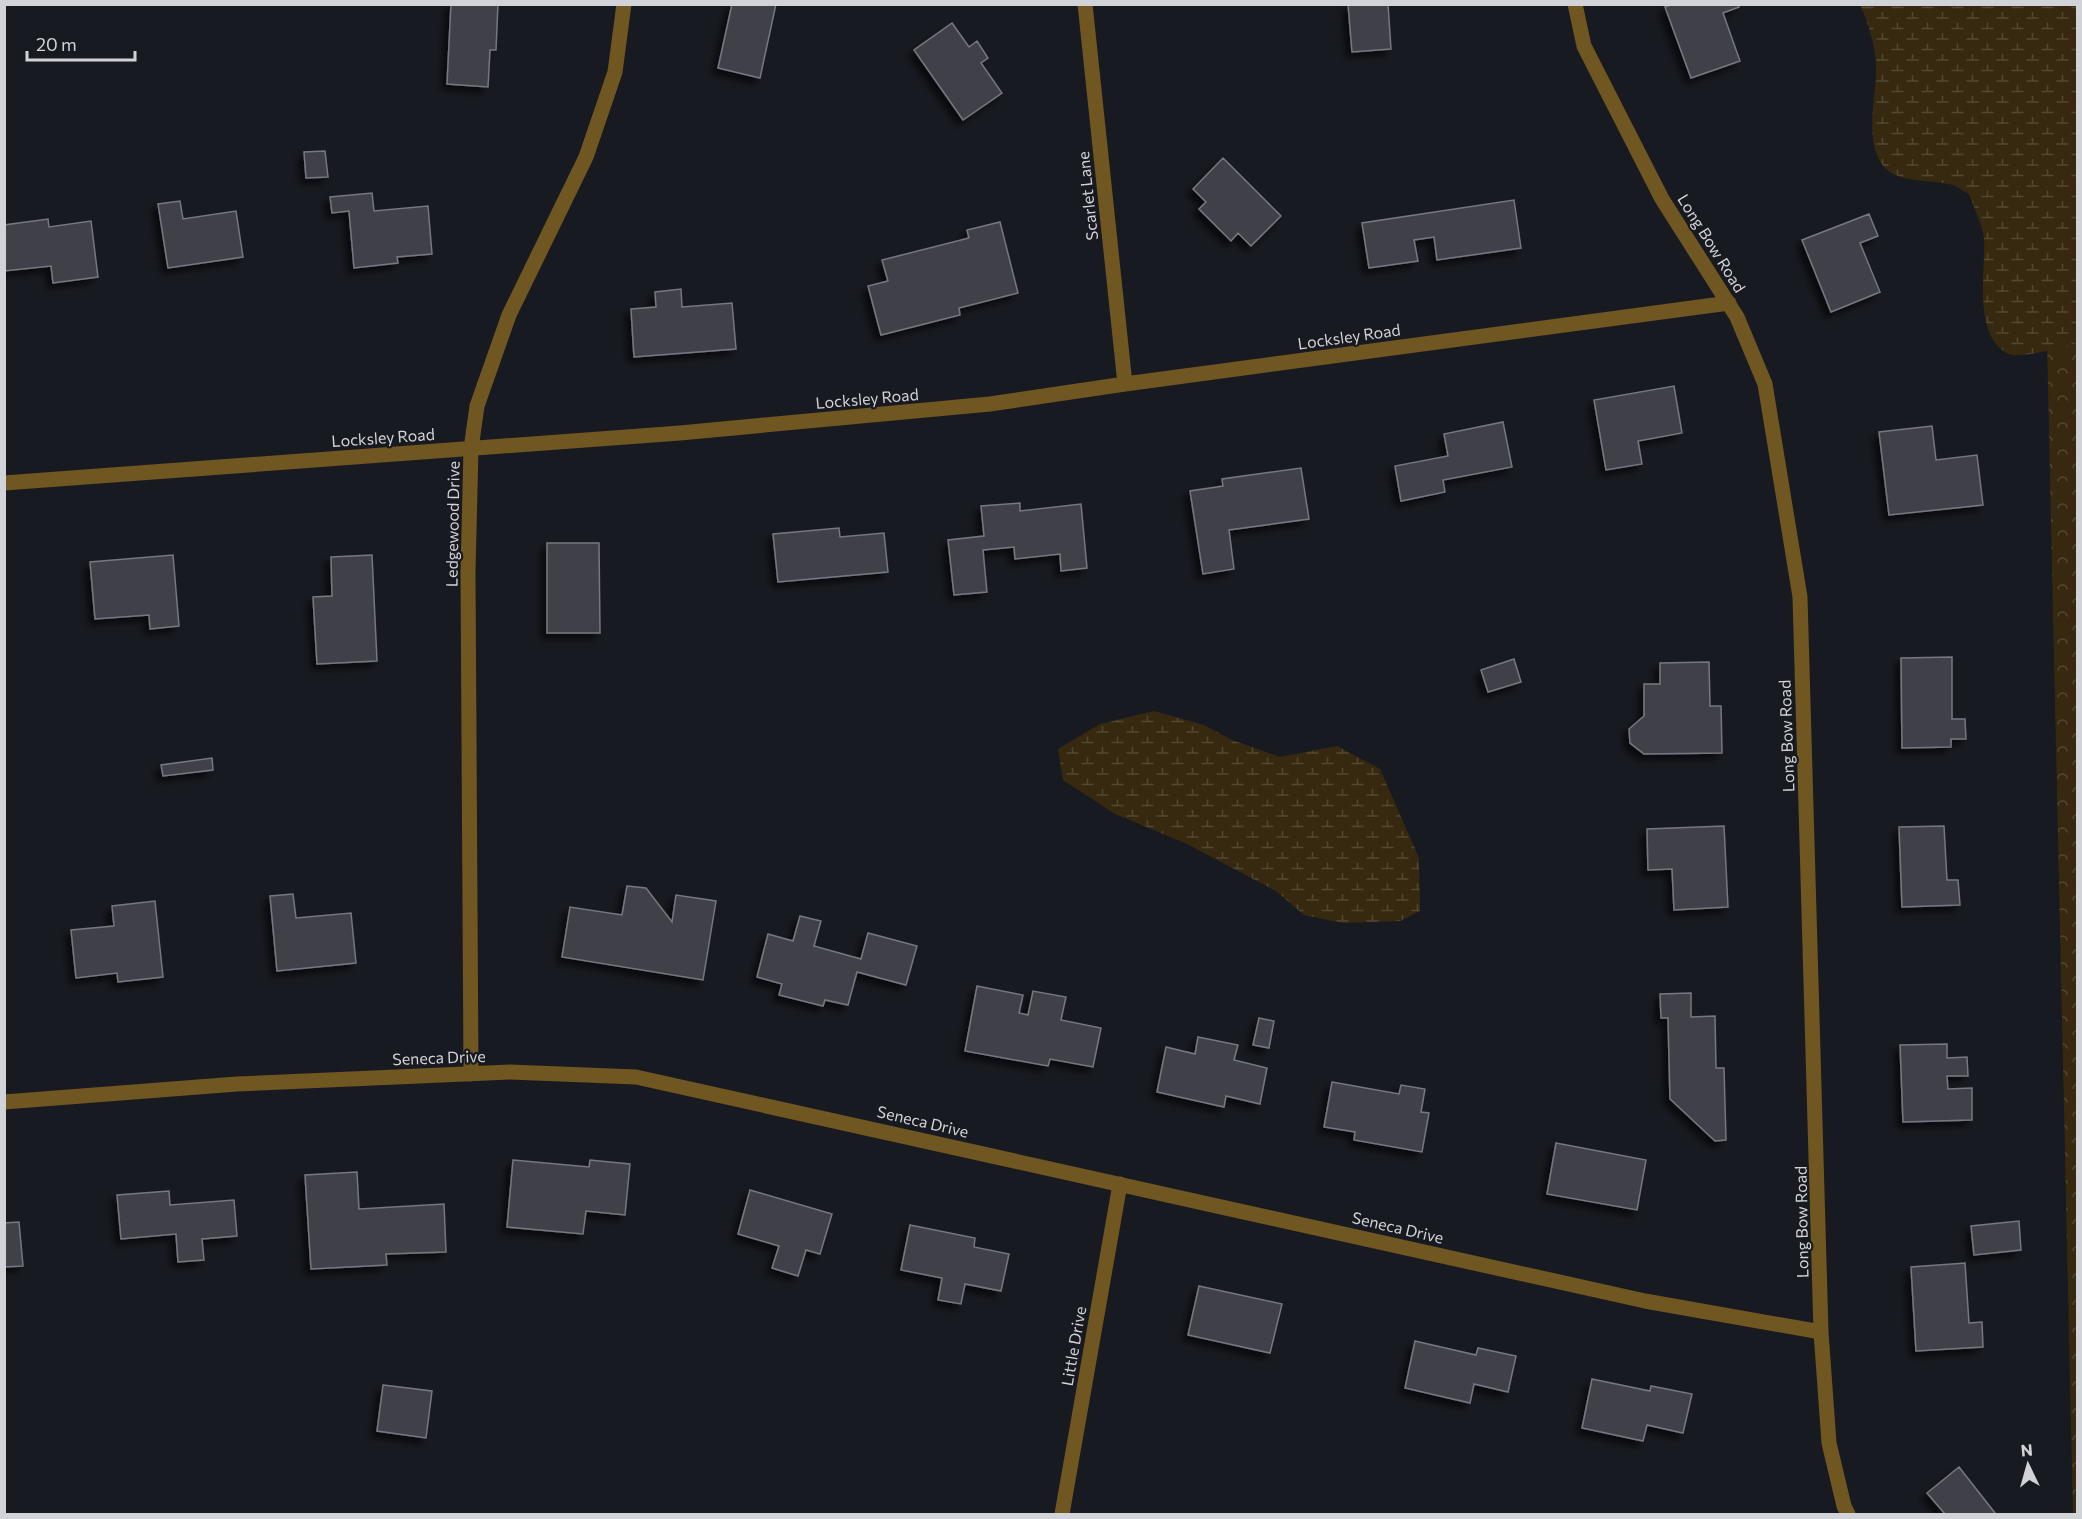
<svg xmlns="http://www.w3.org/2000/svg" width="2082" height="1519" font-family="Commissioner,sans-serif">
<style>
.forest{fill:url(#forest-crowns)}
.wetland{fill:url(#wetland-marsh)}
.building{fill:#3f4149;stroke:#757880;stroke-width:1.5;filter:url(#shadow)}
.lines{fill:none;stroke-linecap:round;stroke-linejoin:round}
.minor{stroke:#705620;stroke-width:15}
.labels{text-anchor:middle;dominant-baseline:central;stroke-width:4.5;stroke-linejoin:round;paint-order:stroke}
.street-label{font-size:16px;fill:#d1d3d8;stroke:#181a21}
</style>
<defs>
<pattern id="forest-crowns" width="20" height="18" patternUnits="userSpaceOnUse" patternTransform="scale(1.5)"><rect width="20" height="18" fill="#36290f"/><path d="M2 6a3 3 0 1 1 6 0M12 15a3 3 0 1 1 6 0" fill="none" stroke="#524731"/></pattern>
<pattern id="wetland-marsh" width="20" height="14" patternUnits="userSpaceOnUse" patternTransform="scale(1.5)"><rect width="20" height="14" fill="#36290f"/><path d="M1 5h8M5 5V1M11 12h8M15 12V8" fill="none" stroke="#524731"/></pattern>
<filter id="shadow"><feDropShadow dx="-5.5" dy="5.5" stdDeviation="3" flood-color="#0009"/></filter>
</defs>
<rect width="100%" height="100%" fill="#181a21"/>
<path class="forest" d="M2045,251L2078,258L2077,1514H2073Z"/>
<path class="wetland" d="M1860,5H2077V343C2063,347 2021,359 2009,354C1972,337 1986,271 1984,238C1982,224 1974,208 1969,194C1963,191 1956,185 1948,184C1931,180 1899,182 1886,169C1862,145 1877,95 1876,66C1875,45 1869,24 1860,5Z
M1154,711L1204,725L1232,740L1280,757L1337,746L1380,769L1419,858L1420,911L1400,921L1343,923L1304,915L1276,891L1185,843L1115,814L1063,780L1058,749L1100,724Z"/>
<path class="building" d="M451,4H498L496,50H490L488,87L447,84Z
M732,4H776L760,78L718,68Z
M1348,4H1388L1391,49L1352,52Z
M1673,4H1738L1739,7L1723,13L1740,61L1691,78L1665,7Z
M952,23L969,47L977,41L988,58L981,63L1002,93L963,120L914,50Z
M325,151L328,177L306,178L304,152Z
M1223,158L1281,216L1251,246L1238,233L1231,241L1199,209L1206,202L1193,189Z
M372,193L374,211L428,206L432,254L397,257L398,263L354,268L349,211L332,213L330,197Z
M1514,200L1521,248L1437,260L1434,237L1414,240L1418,261L1369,268L1362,223Z
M180,201L183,219L236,211L243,257L168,268L158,204Z
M1869,214L1878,236L1860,243L1880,292L1831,312L1802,240Z
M48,219L49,227L91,221L98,277L53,283L51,266L4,271V225Z
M1000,222L1018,293L959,308L960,315L881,335L868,286L888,281L882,260L969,238L967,230Z
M681,289L682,307L732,303L736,349L634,357L631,309L656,307L655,292Z
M1674,386L1682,433L1638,441L1642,464L1606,470L1594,400Z
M1503,422L1512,467L1443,480L1445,492L1401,501L1395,466L1448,456L1444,434Z
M1932,426L1936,460L1977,455L1983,505L1889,515L1879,432Z
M1301,468L1309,519L1229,530L1234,569L1203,574L1190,491L1223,486L1222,479Z
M1020,503V511L1081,504L1087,568L1061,571L1060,554L1015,559L1014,547L983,550L987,592L954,595L948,540L984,536L981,506Z
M839,528L840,537L884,533L888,572L778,582L773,534Z
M547,543H599L600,633H547Z
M173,555L179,626L150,629L149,615L95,619L90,562Z
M372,555L377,661L317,664L313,597L332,596L331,557Z
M1952,657V719H1965L1966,739H1951V747L1902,748L1901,658Z
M1514,659L1521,682L1488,692L1481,670Z
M1709,662L1710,706H1721L1722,753L1644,754L1630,743L1629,729L1644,716V684H1660V663Z
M212,758L213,770L163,776L161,765Z
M1724,826L1728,907L1674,910L1672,869L1648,870L1647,829Z
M1944,826L1947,880H1958L1960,905L1902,907L1899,827Z
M627,886L646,888L672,922L676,895L716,901L703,980L562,957L570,907L622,915Z
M293,894L296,918L351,913L356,963L277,971L270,896Z
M155,901L163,977L118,982L117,973L76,978L71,930L114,926L112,906Z
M800,916L821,921L814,946L861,959L868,933L917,946L906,985L857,972L848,1005L825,1000L823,1006L779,995L782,984L757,977L768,934L793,941Z
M977,986L1023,995L1019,1013L1028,1015L1033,991L1066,997L1061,1020L1101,1028L1093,1067L1050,1059L1048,1066L965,1051Z
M1691,993V1017L1715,1016L1716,1068H1724L1726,1140L1715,1141L1670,1099L1668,1018H1661L1660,994Z
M1259,1018L1274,1021L1269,1048L1253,1045Z
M1198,1037L1238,1045L1234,1060L1267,1068L1260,1104L1226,1096L1224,1107L1157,1092L1166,1047L1195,1054Z
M1947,1044V1058L1967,1057L1968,1076H1947L1948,1089L1972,1088V1120L1903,1122L1900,1045Z
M1332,1082L1399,1094L1401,1085L1425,1089L1421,1112L1429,1113L1422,1152L1354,1140L1355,1132L1324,1127Z
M1556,1143L1646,1160L1637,1210L1547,1194Z
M513,1160L589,1167L590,1160L630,1164L625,1215L586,1211L583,1234L507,1227Z
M357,1172L359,1209L444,1204L446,1252L386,1254L387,1265L311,1269L305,1175Z
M750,1190L832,1214L820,1254L806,1250L798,1276L772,1268L779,1246L738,1234Z
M169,1191L170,1205L234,1200L237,1236L202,1239L204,1260L178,1262L176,1234L121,1239L117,1195Z
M2019,1221L2021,1250L1974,1255L1971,1226Z
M19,1222L23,1266L4,1267V1223Z
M910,1225L975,1238L974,1247L1009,1254L1001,1291L965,1284L961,1304L938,1300L942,1278L901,1270Z
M1965,1263L1969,1323L1982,1322L1983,1347L1916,1351L1911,1267Z
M1199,1286L1282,1304L1270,1353L1188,1335Z
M1415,1341L1476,1355L1478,1348L1516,1356L1508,1392L1474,1384L1470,1403L1405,1388Z
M1592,1379L1650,1391L1651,1386L1692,1394L1683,1433L1647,1425L1643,1441L1582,1428Z
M383,1385L432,1391L426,1438L377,1431Z
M1959,1467L1995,1513L1994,1514H1945L1927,1493Z"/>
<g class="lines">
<path class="minor" d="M1085,4L1125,384
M1575,4L1584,46L1662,199L1737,317L1765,384L1800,597L1821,1332L1829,1443L1844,1506L1848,1514
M4,483L680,433L990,404L1125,384L1729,303
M471,1074L468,572L471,449L477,406L509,315L586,157L615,72L624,4
M4,1102L237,1084L510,1072L636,1077L1645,1301L1821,1332
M1062,1514L1120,1184"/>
</g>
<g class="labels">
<g class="street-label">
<text transform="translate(1087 196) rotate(-96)">Scarlet Lane</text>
<text transform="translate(1712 243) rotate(58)">Long Bow Road</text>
<text transform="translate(1349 336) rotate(-8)">Locksley Road</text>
<text transform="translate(867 398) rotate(-5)">Locksley Road</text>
<text transform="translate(383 437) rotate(-4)">Locksley Road</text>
<text transform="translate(452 524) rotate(-89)">Ledgewood Drive</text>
<text transform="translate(1786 736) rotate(-92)">Long Bow Road</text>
<text transform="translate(439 1057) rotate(-2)">Seneca Drive</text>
<text transform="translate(923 1121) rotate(13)">Seneca Drive</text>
<text transform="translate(1801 1222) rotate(-91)">Long Bow Road</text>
<text transform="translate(1398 1227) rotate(13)">Seneca Drive</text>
<text transform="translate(1073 1346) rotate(-80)">Little Drive</text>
</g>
</g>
<rect width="2082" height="1519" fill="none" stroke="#d1d3d8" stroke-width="12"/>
<g transform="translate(2028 1465) rotate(355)" stroke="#181a21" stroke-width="4.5" paint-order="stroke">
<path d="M0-4.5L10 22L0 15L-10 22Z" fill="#d1d3d8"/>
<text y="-9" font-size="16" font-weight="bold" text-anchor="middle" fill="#d1d3d8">N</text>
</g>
<path d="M27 51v9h108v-9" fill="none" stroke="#d1d3d8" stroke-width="3"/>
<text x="36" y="51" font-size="18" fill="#d1d3d8" stroke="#181a21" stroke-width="4.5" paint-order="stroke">20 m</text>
</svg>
